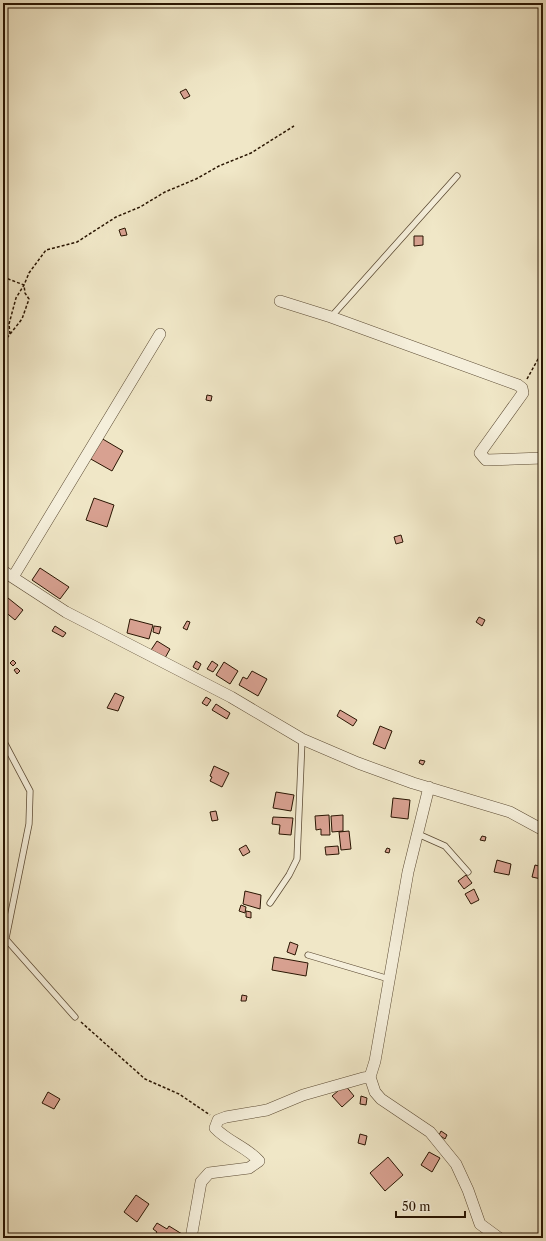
<svg xmlns="http://www.w3.org/2000/svg" width="546" height="1241" font-family="'Libre Caslon Text',serif">
<style>
.building{fill:#d8a191;stroke:#291502}
.lines{fill:none;stroke-linecap:round;stroke-linejoin:round}
.service-casing{stroke:#5b4a33;stroke-width:7}
.minor-casing{stroke:#5b4a33;stroke-width:12}
.path{stroke:#291502;stroke-width:1.5;stroke-dasharray:3 2;stroke-linecap:butt}
.service{stroke:#f5efdb;stroke-width:5.5}
.minor{stroke:#f5efdb;stroke-width:11}
</style>
<rect width="100%" height="100%" fill="#f0e7c7"/>
<filter id="stains"><feTurbulence type="fractalNoise" baseFrequency=".005" numOctaves="4"/><feColorMatrix values="0 0 0 0 .2 0 0 0 0 .09 0 0 0 0 .02 0 0 0 .5 -.17"/></filter>
<radialGradient id="worn" r=".72"><stop offset=".6" stop-color="#630" stop-opacity="0"/><stop offset="1" stop-color="#630" stop-opacity=".3"/></radialGradient>
<path class="building" d="M186,89L190,96L184,99L180,92Z
M125,228L127,235L121,236L119,230Z
M414,236H423V245L414,246Z
M207,395L212,396L211,401L206,400Z
M101,438L123,451L112,471L89,458Z
M94,498L114,505L107,527L86,520Z
M401,535L403,542L396,544L394,537Z
M40,568L69,587L60,599L32,580Z
M3,594L23,610L15,620L3,610Z
M479,617L485,620L482,626L476,622Z
M130,619L153,625L149,639L127,633Z
M187,621L190,622L187,630L183,628Z
M55,626L66,633L63,637L52,631Z
M154,626L161,627L159,634L153,632Z
M157,641L170,649L165,658L151,650Z
M13,660L16,663L13,666L10,663Z
M196,661L201,664L198,670L193,667Z
M212,661L218,665L213,672L207,669Z
M224,662L238,671L230,684L216,675Z
M17,668L20,671L17,674L14,670Z
M252,671L267,679L258,696L239,685L243,677L247,679Z
M115,693L124,697L118,711L107,708Z
M206,697L211,700L207,706L202,703Z
M216,704L230,713L227,719L212,710Z
M340,710L357,720L353,726L337,716Z
M380,726L392,731L385,749L373,744Z
M420,760L425,761L423,765L419,763Z
M214,766L229,773L222,787L210,781L212,777L210,776Z
M276,792L294,795L291,811L273,808Z
M393,798L410,800L408,819L391,817Z
M216,811L218,820L212,821L210,812Z
M329,815L330,835H321V829L316,830L315,816Z
M343,815V831L332,832L331,816Z
M273,817L293,818L291,835L279,834L280,825L272,824Z
M349,831L351,849L341,850L339,832Z
M482,836L486,837L485,841L480,840Z
M246,845L250,852L243,856L239,849Z
M338,846L339,854L326,855L325,847Z
M387,848L390,849L389,853L385,852Z
M497,860L511,864L509,875L494,872Z
M535,865L543,867V883L540,882L541,879L532,877Z
M466,875L472,883L464,889L458,881Z
M474,889L479,900L471,904L465,894Z
M245,891L261,895L260,909L243,904Z
M241,905L246,907L245,913L239,911Z
M246,911L251,912V918L246,917Z
M290,942L298,945L295,955L287,952Z
M274,957L308,963L306,976L272,970Z
M242,995L247,996L246,1001H241Z
M345,1085L354,1096L342,1107L332,1096Z
M48,1092L60,1099L54,1109L42,1103Z
M361,1096L367,1098L366,1105L360,1104Z
M441,1131L447,1135L445,1139L439,1135Z
M360,1134L367,1136L365,1145L358,1143Z
M429,1152L440,1158L432,1172L421,1165Z
M388,1157L403,1175L385,1191L370,1173Z
M136,1195L149,1204L137,1222L124,1212Z
M157,1223L167,1229L169,1226L182,1234L180,1238H159L155,1235L157,1232L153,1229Z"/>
<g class="lines">
<g class="service-casing">
<path id="service" d="M331,317L457,176
M3,740L30,791L29,824L6,938
M418,834L445,846L468,872
M270,903L289,875L297,859L302,739
M4,937L75,1017
M308,955L389,979"/>
</g>
<g class="minor-casing">
<path id="minor" d="M280,301L331,317L518,385L522,388L523,393L480,453L486,460L543,458
M3,571L66,612L231,697L302,739L358,763L413,783L510,812L543,830
M13,577L160,334
M370,1077L375,1092L381,1099L430,1132L456,1164L468,1190L480,1224L499,1238
M191,1238L201,1182L209,1173L249,1168L259,1161C247,1147 228,1142 215,1128L218,1120L226,1117L267,1110L303,1095L363,1078L370,1077L375,1061L408,872L429,787"/>
</g>
<path class="path" d="M3,277L24,285L25,293L29,299L22,319L3,343
M10,334L9,324L16,298L24,285L29,273L46,250L77,242L116,217L140,207L165,192L196,179L219,166L251,153L294,126
M527,379L543,350
M81,1022L145,1079L179,1094L210,1115"/>
<use href="#service" class="service"/>
<use href="#minor" class="minor"/>
</g>
<rect width="546" height="1241" fill="none" stroke="#f0e7c7" stroke-width="16"/>
<rect x="4" y="4" width="538" height="1233" fill="none" stroke="#291502" stroke-width="2"/>
<rect x="8" y="8" width="530" height="1225" fill="none" stroke="#291502"/>
<path d="M396 1211v6h69v-6" fill="none" stroke="#291502" stroke-width="2"/>
<text x="402" y="1211" font-size="12" fill="#291502" stroke="#f5efdb" stroke-width="3" paint-order="stroke">50 m</text>
<rect width="100%" height="100%" filter="url(#stains)"/>
<rect width="100%" height="100%" fill="url(#worn)"/>
</svg>
